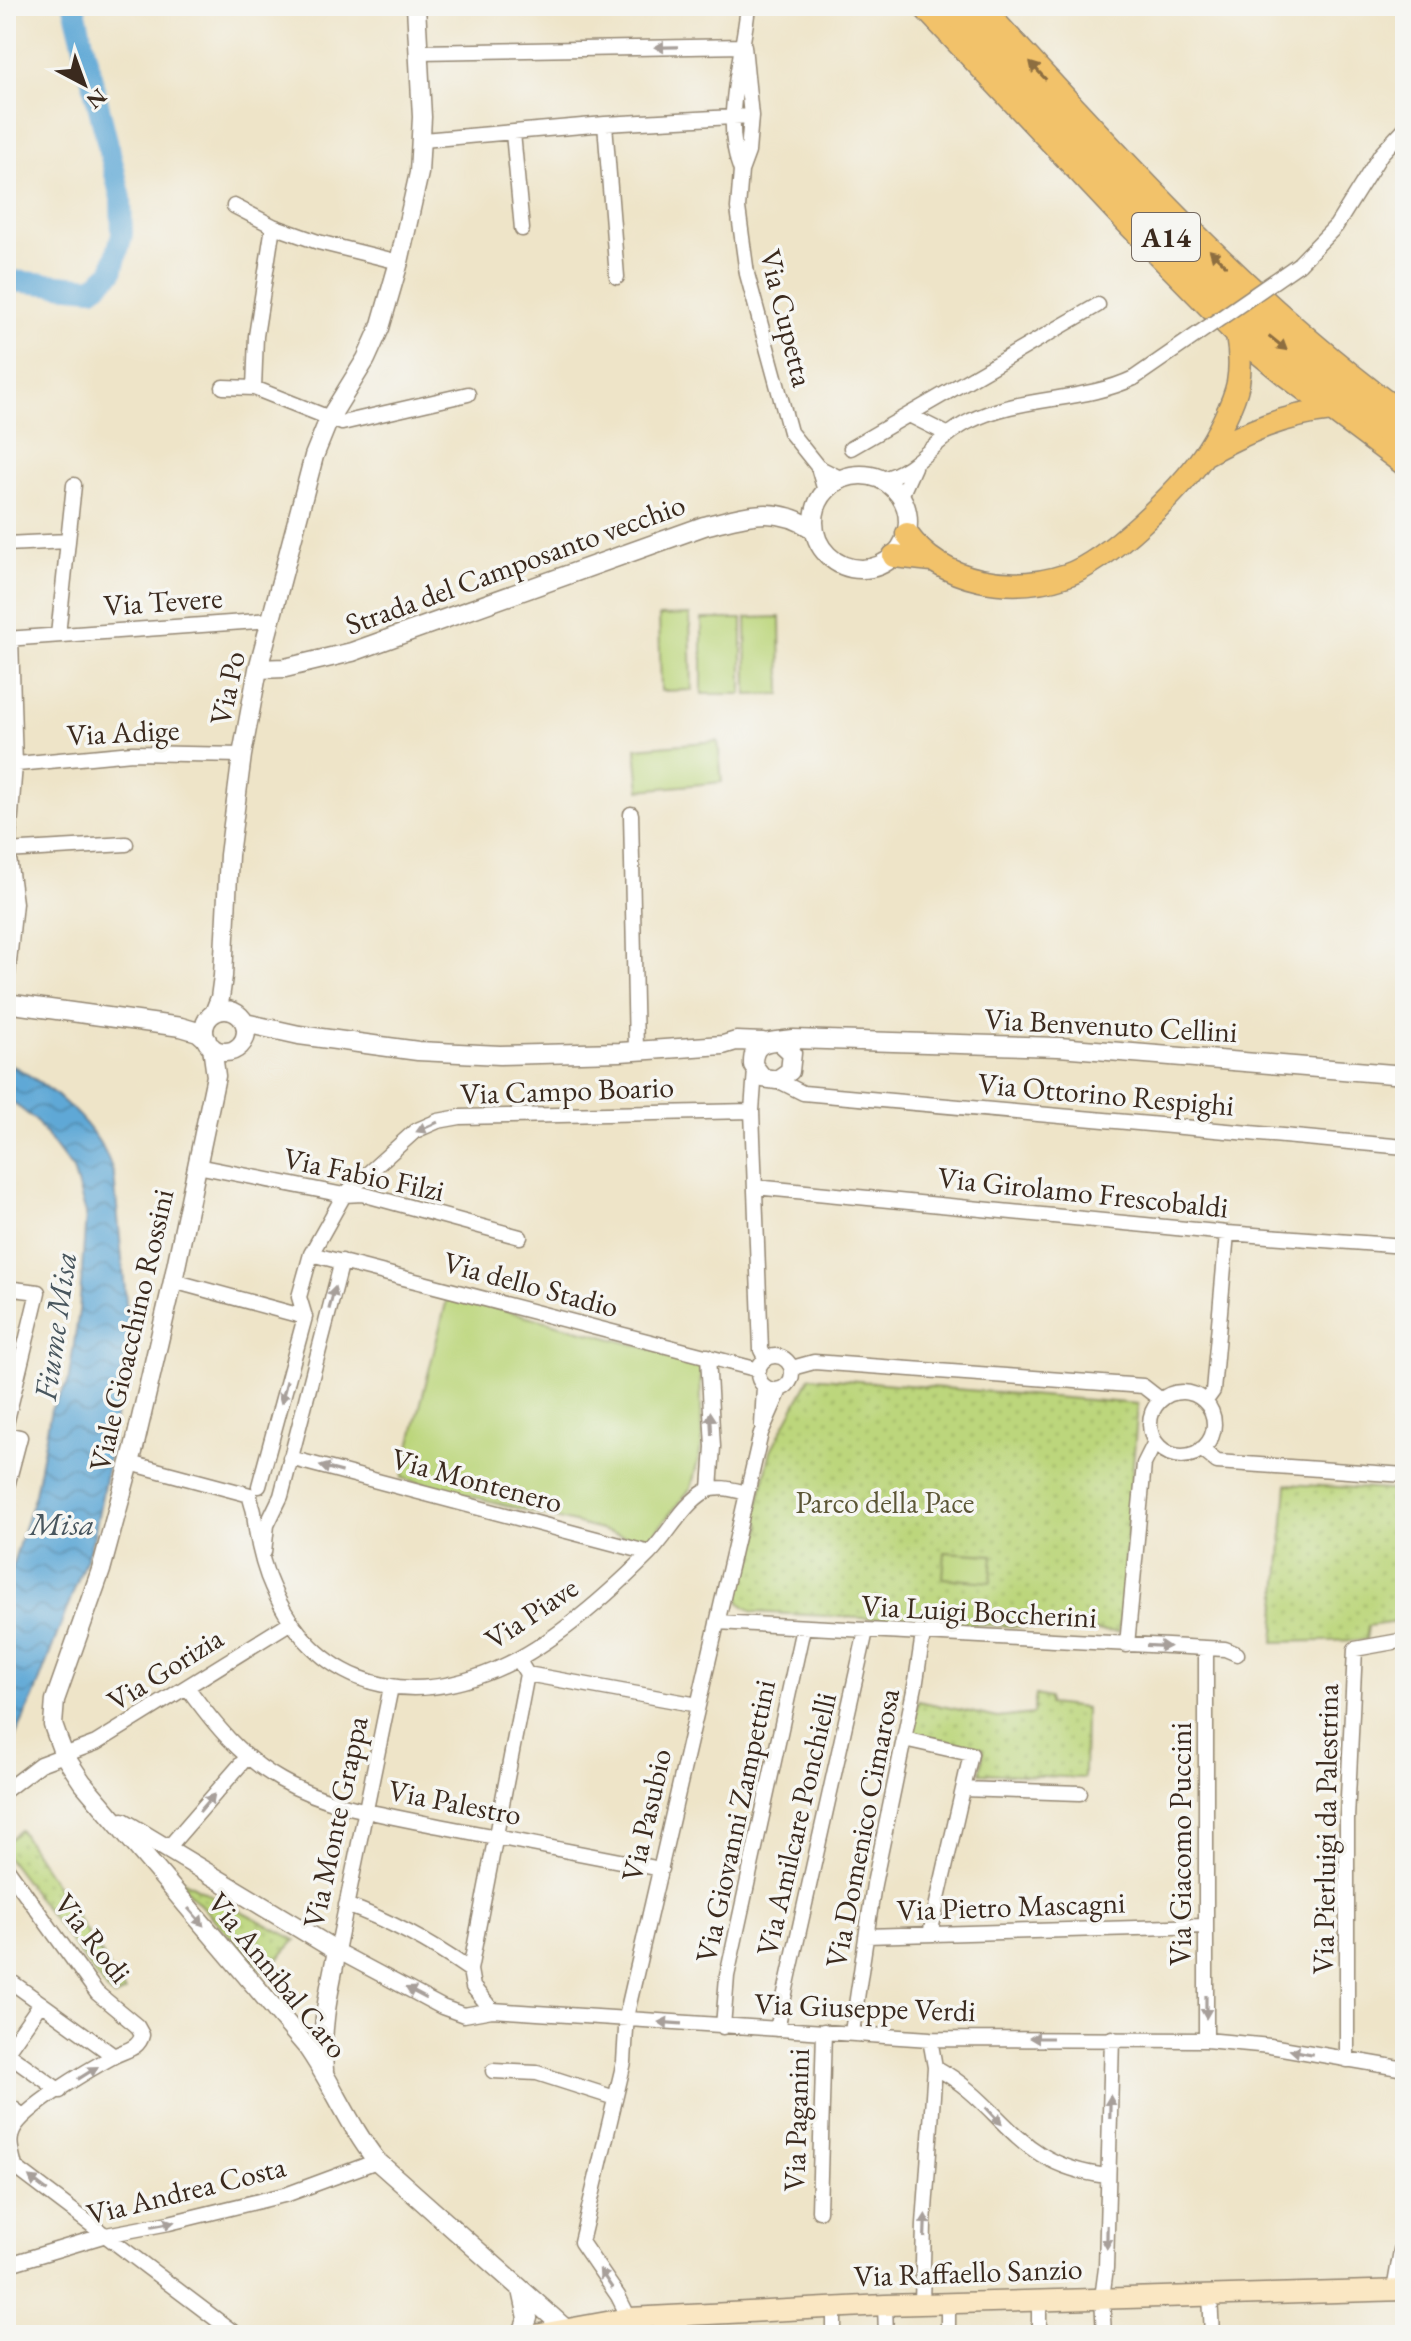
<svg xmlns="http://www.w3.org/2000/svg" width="1411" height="2341" font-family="'EB Garamond',serif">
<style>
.green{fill:url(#green-dots);stroke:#7c804c;stroke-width:2}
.pitch{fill:#bcd67b;stroke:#7c804c;stroke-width:2}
.water{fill:url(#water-waves);stroke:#4d697a;stroke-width:2}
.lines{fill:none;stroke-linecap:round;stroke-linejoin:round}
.river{stroke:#5fa8d6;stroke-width:22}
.minor-casing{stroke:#948773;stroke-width:17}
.tertiary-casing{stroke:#948773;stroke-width:21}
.secondary-casing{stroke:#948773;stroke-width:23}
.primary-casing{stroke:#948773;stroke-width:25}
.motorway-casing{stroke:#948773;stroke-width:29}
.minor{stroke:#fff;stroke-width:14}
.tertiary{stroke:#fff;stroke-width:18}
.secondary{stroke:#fae7c3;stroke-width:20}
.primary{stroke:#f2c26a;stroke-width:22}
.motorway{stroke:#f2c26a;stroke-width:26}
.minor-bridge-casing{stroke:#948773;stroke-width:17;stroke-linecap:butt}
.minor-bridge{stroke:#fff;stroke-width:14}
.oneway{fill:#a79f9a}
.oneway2{fill:#8d6e40}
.labels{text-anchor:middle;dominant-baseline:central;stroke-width:7;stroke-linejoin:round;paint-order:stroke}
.shield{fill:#f6f6f2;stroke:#73675e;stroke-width:2}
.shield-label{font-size:28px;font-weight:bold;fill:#3b2a1e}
.street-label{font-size:30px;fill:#3b2a1e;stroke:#f6f6f2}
.park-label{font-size:30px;fill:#5b5535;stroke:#f6f6f2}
.water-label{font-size:32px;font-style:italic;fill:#48565e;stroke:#f6f6f2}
</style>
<defs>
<pattern id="green-dots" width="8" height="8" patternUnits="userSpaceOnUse" patternTransform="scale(2)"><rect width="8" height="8" fill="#bcd67b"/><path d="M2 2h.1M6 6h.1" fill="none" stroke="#a2b86a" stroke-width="1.8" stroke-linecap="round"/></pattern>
<pattern id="water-waves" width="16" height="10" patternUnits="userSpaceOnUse" patternTransform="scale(2)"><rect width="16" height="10" fill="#5fa8d6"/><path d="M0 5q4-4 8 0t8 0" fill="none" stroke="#5089ad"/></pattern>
</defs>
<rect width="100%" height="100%" fill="#f6f6f2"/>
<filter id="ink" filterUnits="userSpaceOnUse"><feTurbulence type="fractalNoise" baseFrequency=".0125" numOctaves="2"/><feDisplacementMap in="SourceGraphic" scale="16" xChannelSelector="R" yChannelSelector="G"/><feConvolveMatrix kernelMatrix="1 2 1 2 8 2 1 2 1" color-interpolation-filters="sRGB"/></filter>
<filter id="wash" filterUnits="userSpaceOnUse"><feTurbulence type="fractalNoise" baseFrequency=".006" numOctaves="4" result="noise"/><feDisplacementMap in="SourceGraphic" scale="32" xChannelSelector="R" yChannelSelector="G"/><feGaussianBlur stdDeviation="1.8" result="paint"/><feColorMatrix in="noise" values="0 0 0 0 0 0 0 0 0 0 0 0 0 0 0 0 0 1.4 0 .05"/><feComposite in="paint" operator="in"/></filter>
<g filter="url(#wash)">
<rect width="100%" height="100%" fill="#eee4c8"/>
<path class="green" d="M810,1377L1138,1404L1119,1632L753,1612L740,1603L738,1594L743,1573L752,1564L761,1526L756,1514L771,1450Z
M1287,1484L1405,1491V1621L1368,1626L1366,1640L1274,1642Z
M1036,1695L1049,1698V1704L1085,1708L1084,1778L980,1773L984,1749L911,1733L918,1701L998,1718L1033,1714Z
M20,1830L125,1992L114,1997L109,1993L6,1856V1843Z
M171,1874L296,1940L265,1973Z"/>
<path class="pitch" d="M690,615L692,690L661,691L659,616Z
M780,617L781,694L747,695L746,618Z
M702,619H742V694H702Z
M718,741L722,782L640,790L636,748Z
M448,1295L700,1362L702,1445L691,1488L647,1542L402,1478Z
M945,1552L993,1555L991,1582L943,1578Z"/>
<path class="water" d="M6,1062C50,1085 100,1125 114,1175L129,1333L104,1485L94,1536L85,1561L33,1698L6,1757V1585L35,1494L51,1409L68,1383L79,1311L86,1214L73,1170L35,1120L6,1097Z"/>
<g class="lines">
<path class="river" d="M6,284L12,281L93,288L112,272L122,234L121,198L74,6"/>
</g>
</g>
<g filter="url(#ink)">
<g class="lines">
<g class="minor-casing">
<path id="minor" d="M744,46L751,116L748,152L741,171L738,208L747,274L790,432L818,467L825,491
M419,52L744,46
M605,124L617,277
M513,133L522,229
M423,140L605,124L751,116
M741,171C721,119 743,59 748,6
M234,206L273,226L318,242L399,262
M1299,264L1336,226L1381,154L1405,128
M223,387L254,388L342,423L468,394
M254,388L256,336L273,226
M909,415L947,434
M851,448L1098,305
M818,467L842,479
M882,479C917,471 936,438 968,422C1020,395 1082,403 1134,378
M901,496L914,467
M6,544L68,541
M58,635L74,485
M6,639L271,620
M7,765L132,753L242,755
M631,814L636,1050
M6,851L126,844
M6,991L15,903L8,851L15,765L11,639
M755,1070L752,1111L761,1350L766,1359
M777,1080L803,1093L1405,1147
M197,1166L344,1195L362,1194L520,1237
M755,1187L1227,1233L1405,1246
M311,1254L759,1370
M173,1281L305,1317
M6,1288L38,1292L6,1424
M305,1317L299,1297L311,1254L344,1195L415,1131L438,1121L460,1117L752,1111
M758 1373a17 17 0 1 1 34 0a17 17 0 1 1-34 0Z
M708,1356L713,1447L710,1489
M792,1368L814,1362L1143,1386L1161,1400
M1150 1424a32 32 0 1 1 64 0a32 32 0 1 1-64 0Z
M1205,1402L1213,1391L1227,1233
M762,1426L764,1386
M6,1434L20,1437L6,1490
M1201,1449L1217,1462L1405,1475
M290,1458L650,1553
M130,1463L250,1495
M259,1486L305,1317
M250,1495C250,1502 253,1506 254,1512C256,1536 260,1555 268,1577C308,1679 394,1712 495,1670C550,1647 607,1596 649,1554C668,1535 683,1504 706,1491C719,1485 734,1490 747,1493
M264,1552L267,1525L281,1496L342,1261
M717,1622L1225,1649L1237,1654
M1127,1645L1144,1464L1155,1442
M1206,1649V2040
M527,1674L698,1705
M187,1687C214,1724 240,1757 281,1780C329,1807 386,1815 439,1826C513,1840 587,1854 661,1869
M391,1687L337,1951L442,2007L464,2015L492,2010L930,2039L1206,2040L1270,2046L1405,2069
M904,1739L971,1754L930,1934
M963,1789L1080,1793
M6,1790L40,1764L96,1743L291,1622
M167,1849L247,1757
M6,1867L97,1993L137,2026L142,2035C139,2049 125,2050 114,2056C90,2069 23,2108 13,2130C7,2142 13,2156 15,2167L237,2335
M346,1905C391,1921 431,1943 470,1970
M866,1936L1206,1926
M6,1978L114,2056
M492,2010L473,1987L470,1970L527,1674L518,1659
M723,2027L727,1976L803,1628
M777,2029L866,1631
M852,2032L874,1884L916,1681L923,1634
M6,2052L60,2091
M6,2053L41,2003
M1347,2060V1819L1355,1649L1405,1640
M935,2067C1006,2106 1014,2166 1108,2176
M493,2071L537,2073L615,2098
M6,2103L23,2116
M819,2211L824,2031
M6,2265L106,2235L169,2223L288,2194L377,2161
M1394,2290L1405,2228
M1210,2295L1212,2335
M1039,2300V2335
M948,2303V2335
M922,2304L924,2224L935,2067L930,2039
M885,2305L886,2335
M834,2307V2335
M643,2335L629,2318L618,2296L581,2242L624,2062L627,2013L761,1433L780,1390
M1104,2335L1102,2298L1106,2268L1112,2038"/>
</g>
<g class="tertiary-casing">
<path id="tertiary" d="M814 522a47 47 0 1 1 94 0a47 47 0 1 1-94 0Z
M258,669L285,668L352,652L704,526C745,516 776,503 814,530
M6,1003L181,1027L198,1032L207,1040
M204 1031a21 21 0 1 1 42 0a21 21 0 1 1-42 0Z
M214,1013L220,998L223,976L229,855L242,755L258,669L314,456L329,419L366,359L380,328L399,262L419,173L422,117L416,6
M245,1023L299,1035L418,1051L500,1055L620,1052L723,1045L736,1041L763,1042
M779,1041L792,1053L790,1071L777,1080L763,1078L753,1065C752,1038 773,1042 793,1039L1059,1047L1405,1075
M212,1047L216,1076L173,1281L134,1448L101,1570L55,1700L53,1725L58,1739L64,1755L82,1782L307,2047C333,2084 349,2126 377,2161L567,2330
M123,1822L337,1951C329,1991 320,2028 324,2070
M521,2335L528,2318L522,2290"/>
</g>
<g class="secondary-casing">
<path id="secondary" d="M535,2335L629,2318L649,2317L885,2305L1405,2290"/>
</g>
<g class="primary-casing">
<path id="primary" d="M923,6L1131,227L1237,335L1288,377L1405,465
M1204,455C1246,432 1284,415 1332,410
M907,534C942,584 1013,593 1067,575C1108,561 1180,490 1204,455C1216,438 1234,403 1238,383C1241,366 1240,352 1237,335
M894,556L932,560"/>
</g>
<g class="motorway-casing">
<path id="motorway" d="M950,6C1093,161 1233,320 1405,443
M978,6C1112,151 1244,302 1405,418"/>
</g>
<use href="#minor" class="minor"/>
<use href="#tertiary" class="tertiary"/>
<use href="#secondary" class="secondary"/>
<use href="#primary" class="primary"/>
<use href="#motorway" class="motorway"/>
<g class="minor-bridge-casing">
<path id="minor-bridge" d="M1134,378L1299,264"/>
</g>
<use href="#minor-bridge" class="minor-bridge"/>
</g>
<defs><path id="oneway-solid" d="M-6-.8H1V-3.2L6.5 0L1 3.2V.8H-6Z" transform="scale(2)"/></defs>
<g class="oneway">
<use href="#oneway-solid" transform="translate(666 47) rotate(179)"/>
<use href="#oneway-solid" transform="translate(427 1127) rotate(156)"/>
<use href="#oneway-solid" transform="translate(332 1298) rotate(-75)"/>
<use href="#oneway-solid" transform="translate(284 1392) rotate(105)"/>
<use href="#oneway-solid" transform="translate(711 1423) rotate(-93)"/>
<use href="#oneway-solid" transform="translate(331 1469) rotate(-165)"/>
<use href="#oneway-solid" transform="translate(1158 1646) rotate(3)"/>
<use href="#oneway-solid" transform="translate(207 1803) rotate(-49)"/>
<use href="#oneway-solid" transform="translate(196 1917) rotate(49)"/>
<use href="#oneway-solid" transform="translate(416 1993) rotate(-152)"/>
<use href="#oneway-solid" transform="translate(1206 2007) rotate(90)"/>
<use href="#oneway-solid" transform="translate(670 2023) rotate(-176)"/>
<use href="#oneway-solid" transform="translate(1041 2038) rotate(180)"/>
<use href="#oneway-solid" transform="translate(1301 2052) rotate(-169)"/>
<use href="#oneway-solid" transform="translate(88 2073) rotate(-32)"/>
<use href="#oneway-solid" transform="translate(1110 2107) rotate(-89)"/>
<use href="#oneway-solid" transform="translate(994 2116) rotate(47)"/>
<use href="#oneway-solid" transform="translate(38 2184) rotate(-143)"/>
<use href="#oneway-solid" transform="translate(163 2224) rotate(-11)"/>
<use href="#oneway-solid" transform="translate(925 2226) rotate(-88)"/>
<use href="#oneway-solid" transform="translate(1107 2237) rotate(91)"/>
<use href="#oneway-solid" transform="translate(606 2279) rotate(-124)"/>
</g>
<g class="oneway2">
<use href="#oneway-solid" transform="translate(1038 71) rotate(-133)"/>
<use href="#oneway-solid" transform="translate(1218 258) rotate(-136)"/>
<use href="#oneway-solid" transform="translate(1278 343) rotate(39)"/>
</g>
</g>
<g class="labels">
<rect class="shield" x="1132" y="213" width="68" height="48" rx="6"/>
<g class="shield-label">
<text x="1166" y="237">A14</text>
</g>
<g class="street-label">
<text transform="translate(787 318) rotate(76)">Via Cupetta</text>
<text transform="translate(515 564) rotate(-20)">Strada del Camposanto vecchio</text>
<text transform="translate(163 601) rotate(-4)">Via Tevere</text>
<text transform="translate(227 688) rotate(-78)">Via Po</text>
<text transform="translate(123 732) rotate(-3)">Via Adige</text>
<text transform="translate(1111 1025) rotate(3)">Via Benvenuto Cellini</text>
<text transform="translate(567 1090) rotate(-2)">Via Campo Boario</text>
<text transform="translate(1106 1094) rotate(5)">Via Ottorino Respighi</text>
<text transform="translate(364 1174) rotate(12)">Via Fabio Filzi</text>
<text transform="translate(1083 1192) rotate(6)">Via Girolamo Frescobaldi</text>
<text transform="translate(531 1284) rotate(15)">Via dello Stadio</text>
<text transform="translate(131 1330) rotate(-77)">Viale Gioacchino Rossini</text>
<text transform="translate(477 1480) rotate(15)">Via Montenero</text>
<text transform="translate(979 1611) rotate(3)">Via Luigi Boccherini</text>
<text transform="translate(531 1613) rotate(-34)">Via Piave</text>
<text transform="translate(165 1669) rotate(-32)">Via Gorizia</text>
<text transform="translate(455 1802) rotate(11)">Via Palestro</text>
<text transform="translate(646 1815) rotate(-77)">Via Pasubio</text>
<text transform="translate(735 1821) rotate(-78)">Via Giovanni Zampettini</text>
<text transform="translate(335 1822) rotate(-78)">Via Monte Grappa</text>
<text transform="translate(796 1824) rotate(-77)">Via Amilcare Ponchielli</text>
<text transform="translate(862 1828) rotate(-79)">Via Domenico Cimarosa</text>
<text transform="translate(1325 1829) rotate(-89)">Via Pierluigi da Palestrina</text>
<text transform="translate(1180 1844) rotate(-90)">Via Giacomo Puccini</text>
<text transform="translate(1011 1906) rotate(-2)">Via Pietro Mascagni</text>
<text transform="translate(93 1938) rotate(52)">Via Rodi</text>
<text transform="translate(278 1975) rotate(51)">Via Annibal Caro</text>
<text transform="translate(865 2007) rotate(2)">Via Giuseppe Verdi</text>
<text transform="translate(796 2120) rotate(-88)">Via Paganini</text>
<text transform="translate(186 2190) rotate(-14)">Via Andrea Costa</text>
<text transform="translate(968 2272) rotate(-2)">Via Raffaello Sanzio</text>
</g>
<g class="park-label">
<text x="885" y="1502">Parco della Pace</text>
</g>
<g class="water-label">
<text transform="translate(55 1326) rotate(-82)">Fiume Misa</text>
<text x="62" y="1524">Misa</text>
</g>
</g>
<rect width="1411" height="2341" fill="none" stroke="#f6f6f2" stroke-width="32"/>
<g transform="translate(84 84) rotate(139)" stroke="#f6f6f2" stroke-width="6" paint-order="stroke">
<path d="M0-6L14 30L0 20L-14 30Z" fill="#3b2a1e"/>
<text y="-12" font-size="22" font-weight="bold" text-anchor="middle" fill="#3b2a1e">N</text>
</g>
</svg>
